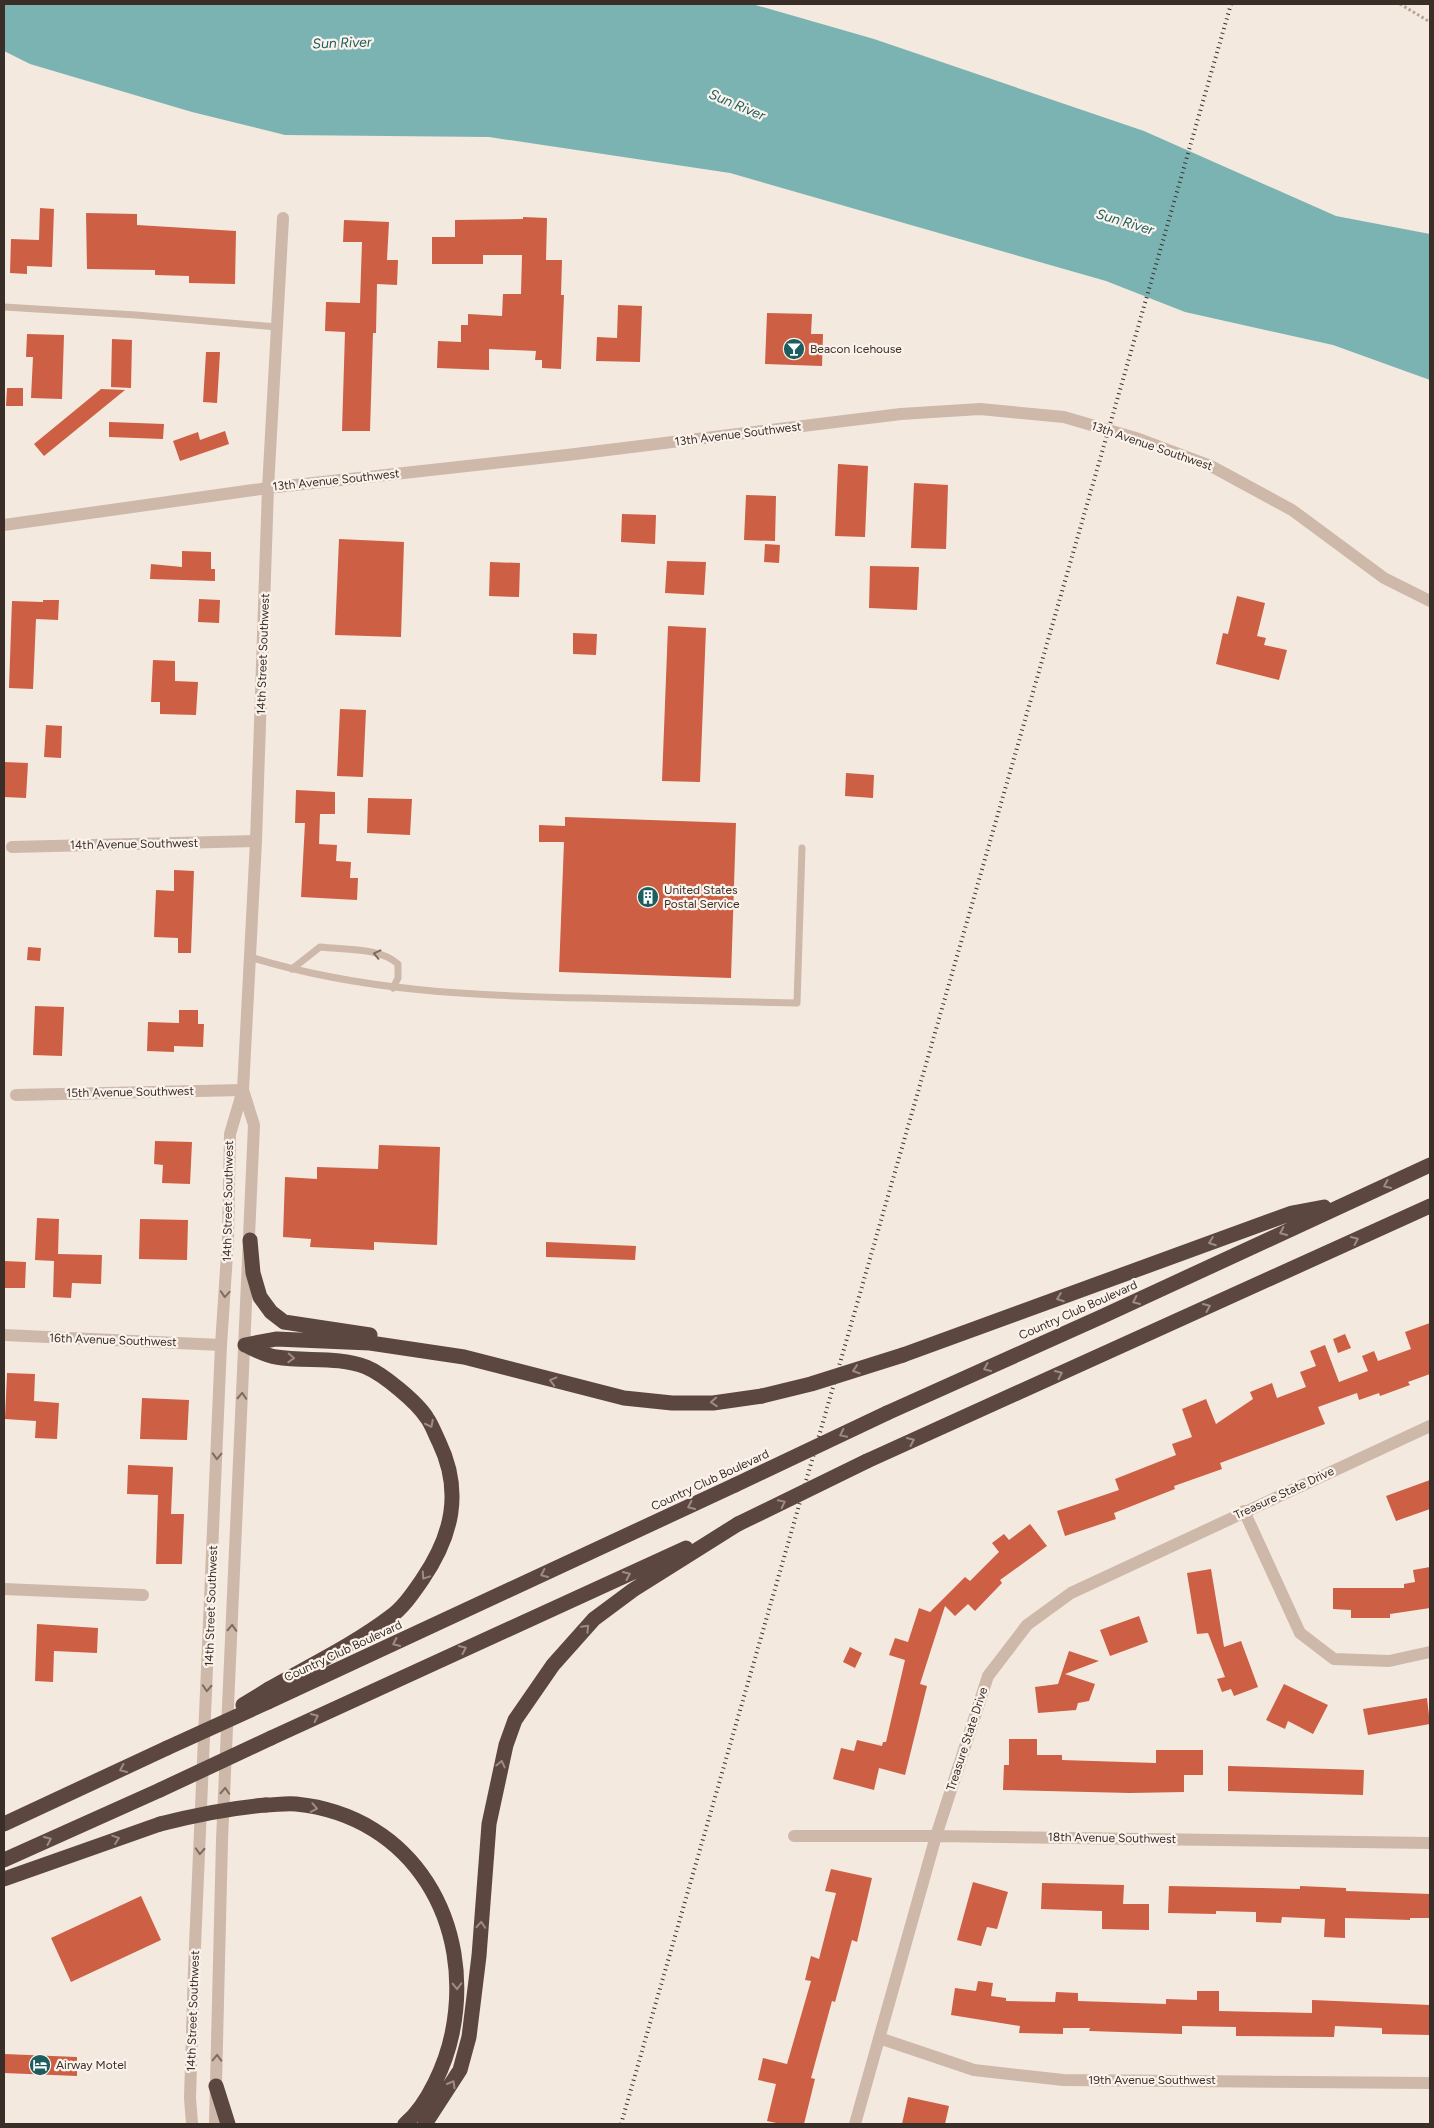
<svg xmlns="http://www.w3.org/2000/svg" width="1434" height="2128" font-family="Figtree,sans-serif">
<style>
.water{fill:#7bb3b3}
.building{fill:#cd5f44}
.lines{fill:none;stroke-linecap:round;stroke-linejoin:round}
.path{stroke:#baa293;stroke-width:3;stroke-dasharray:2.5 2.5;stroke-linecap:butt}
.service{stroke:#ceb8a9;stroke-width:7}
.minor{stroke:#ceb8a9;stroke-width:12}
.tertiary{stroke:#ceb8a9;stroke-width:12}
.motorway{stroke:#5c4740;stroke-width:15}
.rail{stroke:#3a2e29;stroke-width:4;stroke-dasharray:1 4;stroke-linecap:butt}
.motorway-bridge{stroke:#5c4740;stroke-width:15}
.oneway{stroke:#7d6c63}
.oneway2{stroke:#9c8c84}
.labels{text-anchor:middle;dominant-baseline:central;stroke-width:4.5;stroke-linejoin:round;paint-order:stroke}
.poi-label{font-size:12px;fill:#3a2e29;stroke:#fbf3eb;text-anchor:start}
.street-label{font-size:12px;fill:#3a2e29;stroke:#fbf3eb}
.water-label{font-size:14px;font-style:italic;fill:#1c5d5f;stroke:#fbf3eb}
</style>
<rect width="100%" height="100%" fill="#f4e9de"/>
<path class="water" d="M4,4H752L874,39L1144,131L1336,216L1430,234V380L1333,345L1185,312L1106,281L730,173L489,137L285,135L192,112L30,64L4,51Z"/>
<path class="building" d="M40,208L54,209L52,267L27,266V274L10,273L11,239L39,240Z
M86,213L137,214V225L236,231L235,284L189,283V276L155,275V270L87,269Z
M523,217L547,218L546,260H562L561,295H564L561,369L542,368V360H535L536,351L489,349V370L437,368L438,341L461,342V325H468V314L502,316L503,294H521L522,255H483V264H432V237H455V220L523,219Z
M344,220L389,222L387,260H398L397,285L377,284L376,333H373L370,431H342L345,332L325,331L326,302L360,303L362,242H343Z
M618,305L642,306L640,362L596,361L597,337L617,338Z
M767,313L812,314L811,334H823L822,366L765,364Z
M27,334L64,335L62,399L31,398L33,357H26Z
M112,339L132,340L131,388L111,387Z
M206,352H220L217,403L203,402Z
M7,388H23V406H6Z
M101,389L125,390L44,456L34,444Z
M109,422L164,424L163,439L109,437Z
M225,431L229,444L180,461L173,441L198,432L200,440Z
M838,464L868,466L865,537L835,536Z
M914,483L948,485L946,549L911,548Z
M746,495L776,496L775,541L744,540Z
M622,514L656,515L655,544L621,542Z
M339,539L404,542L401,637L335,635Z
M765,544L780,545L779,563L764,562Z
M182,551L211,552V569H215V581L150,579L151,564L182,567Z
M667,561L706,562L704,595L665,593Z
M490,562L520,563L519,597L489,596Z
M870,566L919,567L917,610L869,608Z
M1237,596L1265,603L1257,636L1266,638L1264,645L1287,650L1279,680L1216,664L1223,633L1228,634Z
M199,599L220,600L219,623L198,622Z
M43,600H59L58,620L36,619L33,689L9,688L12,601L43,602Z
M668,626L706,628L700,782L662,781Z
M573,633L597,634L596,655L573,654Z
M153,660L175,661V681L198,682L196,715L160,714V702H151Z
M340,709L366,710L363,777L337,776Z
M46,725L62,726L61,758L44,757Z
M4,762L28,763L26,798L4,797Z
M846,773L874,775L873,798L845,796Z
M296,790L335,792V814H320L319,844L337,845L336,861L351,862L350,878H358L357,900L301,897L305,823H295Z
M368,798L412,799L410,835L367,833Z
M565,817L736,823L731,978L559,972L564,842H539V825L565,826Z
M174,870L194,871L191,953H178V938L154,937L156,890L174,891Z
M28,947L41,948L40,961L27,960Z
M35,1006L64,1007L62,1056L33,1055Z
M179,1010H198V1024H204L203,1047L174,1046V1052L147,1051L148,1022L179,1023Z
M155,1141L192,1142L190,1184L162,1183L163,1165L154,1164Z
M379,1145L440,1147L437,1245L374,1242V1250L310,1247L311,1239L283,1237L285,1177L317,1179V1167L378,1169Z
M37,1218L59,1219L58,1254L102,1255L101,1284L72,1283L71,1298L53,1297L54,1261L35,1260Z
M140,1219L188,1220L187,1260L139,1259Z
M546,1242L636,1246L635,1260L546,1257Z
M4,1261L26,1262L25,1288H4Z
M1430,1323V1374L1408,1382L1410,1385L1380,1396L1379,1393L1359,1400L1357,1393L1318,1407L1325,1424L1220,1463L1222,1469L1174,1486L1175,1489L1114,1513L1116,1519L1065,1536L1057,1511L1119,1490L1115,1479L1176,1455L1172,1444L1192,1437L1182,1409L1206,1399L1216,1424L1253,1399L1250,1392L1272,1383L1277,1398L1306,1387L1300,1372L1316,1366L1310,1351L1325,1345L1339,1382L1368,1371L1362,1356L1374,1351L1378,1361L1411,1349L1405,1332Z
M1345,1334L1351,1348L1338,1353L1333,1339Z
M7,1373L35,1374L34,1401L59,1403L57,1439L35,1438L36,1421L5,1419Z
M142,1398L189,1400L187,1440L140,1439Z
M128,1465L173,1467L171,1514H184L182,1564H156L158,1495L127,1494Z
M1430,1480V1509L1396,1521L1386,1496Z
M1030,1524L1047,1546L1000,1580L1002,1583L975,1611L968,1604L955,1616L945,1606L920,1684L927,1686L905,1775L879,1768L874,1790L833,1779L841,1748L854,1751L857,1740L882,1746L883,1742H886L905,1660L889,1655L895,1638L908,1642L919,1608L930,1612L965,1577L970,1581L999,1552L992,1543L1004,1534L1009,1540Z
M1430,1567V1608L1390,1614V1618H1351V1610L1333,1609V1588H1404V1584L1415,1582L1413,1570Z
M1211,1569L1224,1647L1241,1641L1258,1687L1234,1696L1231,1689L1222,1692L1217,1679L1225,1677L1208,1633L1197,1634L1187,1573Z
M1139,1616L1148,1642L1110,1656L1100,1630Z
M37,1624L98,1628L97,1653L54,1651L53,1682L35,1681Z
M850,1647L862,1653L855,1668L843,1662Z
M1069,1651L1099,1661L1065,1674L1095,1684L1089,1701L1078,1703L1076,1710L1038,1713L1035,1687L1058,1684Z
M1284,1684L1328,1705L1313,1734L1288,1721L1285,1729L1266,1720Z
M1427,1698L1430,1724L1368,1735L1363,1709Z
M1009,1739H1037V1755H1062V1760L1156,1763V1750H1203V1775H1184V1792L1130,1793L1003,1790L1004,1765H1009Z
M1228,1766L1364,1770L1363,1795L1228,1791Z
M831,1869L872,1878L857,1942L852,1940L835,2002L832,2001L811,2078L815,2079L804,2124H781L767,2121L776,2084L758,2080L763,2058L787,2064L811,1981L805,1980L811,1956L819,1959L836,1893L825,1891Z
M973,1882L1008,1892L997,1929L987,1927L981,1946L957,1940Z
M1042,1883L1124,1885L1123,1904H1149V1930L1102,1929V1911L1041,1909Z
M1169,1886L1300,1889V1886L1346,1888V1891L1430,1894V1918H1410V1920L1345,1918V1938L1324,1937L1325,1919L1282,1917L1281,1923L1256,1922V1912L1216,1911V1914L1168,1913Z
M141,1896L161,1940L71,1982L51,1938Z
M978,1981L993,1983L991,1996L1006,1998V2001L1055,2002L1056,1992L1078,1993V2001L1166,2004V1999L1197,2000V1991H1219V2011L1312,2013V2000L1430,2005V2035L1382,2034V2028L1335,2026L1334,2037L1236,2036V2027L1182,2026V2034L1089,2031L1090,2028H1063V2034L1019,2033L1020,2026L951,2015L955,1988L976,1991Z
M4,2054L77,2057V2076L4,2073Z
M908,2097L949,2106L945,2124H902Z"/>
<g class="lines">
<path class="path" d="M1400,4L1430,22"/>
<path class="service" d="M4,307L136,315L277,327
M250,957C360,991 474,996 588,998C658,1000 728,1001 797,1003L802,848
M292,969L320,947C344,950 379,947 398,964V978L393,988"/>
<path class="minor" d="M283,218L268,488L567,455L901,414L980,409L1064,417L1139,439L1211,466L1292,510L1384,578L1430,601
M12,847L256,841
M16,1095L243,1090
M4,1335L221,1345
M1244,1511L1300,1633L1334,1659L1389,1661L1430,1652
M4,1589L143,1595
M794,1836H936L1430,1843
M879,2038L974,2070L1063,2080L1430,2083
M855,2124L936,1836L988,1676L1027,1625L1071,1593L1430,1426"/>
<path class="tertiary" d="M4,525L268,488L256,841L243,1090L230,1134L228,1239L221,1345L194,1969L190,2098L192,2124
M215,2124L222,1840L254,1125L243,1090"/>
<path class="motorway" d="M250,1240L253,1273L260,1297L271,1312L284,1322L370,1335
M245,1345C254,1349 266,1356 276,1357C306,1362 337,1356 366,1367C383,1374 417,1402 427,1418C432,1425 435,1434 439,1442C463,1492 452,1536 422,1580C413,1593 403,1608 390,1617C353,1645 309,1666 269,1689
M245,1345L276,1339L370,1343L464,1357L624,1398L672,1403H713L762,1396
M903,1355L1292,1213L1324,1207
M887,1413L1101,1317L1430,1165
M867,1461L1430,1206
M268,1702L735,1485
M271,1738L686,1548
M266,1805C275,1805 286,1803 296,1804C414,1816 475,1924 452,2034C446,2063 428,2105 405,2124
M4,1824L167,1748
M4,1860L160,1790
M4,1879L160,1824
M216,2086L228,2124
M425,2124L460,2070L469,2037L479,1956L489,1824L506,1745L515,1720L553,1665L594,1619L633,1590L738,1524"/>
<path class="rail" d="M621,2124L1231,4"/>
<path class="motorway-bridge" d="M762,1396L811,1384L903,1355
M735,1485L887,1413
M738,1524L867,1461
M243,1705L269,1689
M167,1748L268,1702
M160,1790L271,1738
M160,1824C195,1815 229,1808 266,1805"/>
</g>
<defs><path id="oneway-chevron" d="M-2-3.5L2.5 0L-2 3.5" fill="none" stroke-width="1.6" stroke-linecap="round" stroke-linejoin="round" transform="scale(1.25)"/></defs>
<g class="oneway">
<use href="#oneway-chevron" transform="translate(377 954) rotate(-167)"/>
<use href="#oneway-chevron" transform="translate(225 1294) rotate(94)"/>
<use href="#oneway-chevron" transform="translate(242 1396) rotate(-87)"/>
<use href="#oneway-chevron" transform="translate(217 1456) rotate(92)"/>
<use href="#oneway-chevron" transform="translate(232 1628) rotate(-87)"/>
<use href="#oneway-chevron" transform="translate(207 1688) rotate(93)"/>
<use href="#oneway-chevron" transform="translate(225 1791) rotate(-87)"/>
<use href="#oneway-chevron" transform="translate(200 1851) rotate(93)"/>
<use href="#oneway-chevron" transform="translate(217 2058) rotate(-88)"/>
</g>
<g class="oneway2">
<use href="#oneway-chevron" transform="translate(1387 1185) rotate(156)"/>
<use href="#oneway-chevron" transform="translate(1283 1232) rotate(155)"/>
<use href="#oneway-chevron" transform="translate(1355 1240) rotate(-24)"/>
<use href="#oneway-chevron" transform="translate(1212 1242) rotate(160)"/>
<use href="#oneway-chevron" transform="translate(1060 1298) rotate(160)"/>
<use href="#oneway-chevron" transform="translate(1136 1301) rotate(155)"/>
<use href="#oneway-chevron" transform="translate(1207 1307) rotate(-24)"/>
<use href="#oneway-chevron" transform="translate(291 1358) rotate(3)"/>
<use href="#oneway-chevron" transform="translate(987 1368) rotate(156)"/>
<use href="#oneway-chevron" transform="translate(856 1370) rotate(162)"/>
<use href="#oneway-chevron" transform="translate(1059 1374) rotate(-24)"/>
<use href="#oneway-chevron" transform="translate(553 1381) rotate(-165)"/>
<use href="#oneway-chevron" transform="translate(714 1402) rotate(176)"/>
<use href="#oneway-chevron" transform="translate(430 1424) rotate(63)"/>
<use href="#oneway-chevron" transform="translate(843 1434) rotate(154)"/>
<use href="#oneway-chevron" transform="translate(911 1441) rotate(-24)"/>
<use href="#oneway-chevron" transform="translate(782 1503) rotate(-26)"/>
<use href="#oneway-chevron" transform="translate(691 1506) rotate(155)"/>
<use href="#oneway-chevron" transform="translate(544 1574) rotate(155)"/>
<use href="#oneway-chevron" transform="translate(627 1575) rotate(-24)"/>
<use href="#oneway-chevron" transform="translate(425 1576) rotate(124)"/>
<use href="#oneway-chevron" transform="translate(586 1628) rotate(-46)"/>
<use href="#oneway-chevron" transform="translate(396 1643) rotate(155)"/>
<use href="#oneway-chevron" transform="translate(463 1649) rotate(-24)"/>
<use href="#oneway-chevron" transform="translate(315 1717) rotate(-25)"/>
<use href="#oneway-chevron" transform="translate(501 1764) rotate(-77)"/>
<use href="#oneway-chevron" transform="translate(123 1769) rotate(155)"/>
<use href="#oneway-chevron" transform="translate(314 1808) rotate(11)"/>
<use href="#oneway-chevron" transform="translate(116 1839) rotate(-19)"/>
<use href="#oneway-chevron" transform="translate(48 1840) rotate(-24)"/>
<use href="#oneway-chevron" transform="translate(481 1925) rotate(-86)"/>
<use href="#oneway-chevron" transform="translate(457 1986) rotate(89)"/>
<use href="#oneway-chevron" transform="translate(452 2084) rotate(-60)"/>
</g>
<defs>
<g id="bar-disc" transform="scale(1.125)"><circle r="9.5" fill="#1c5d5f" stroke="#fbf3eb"/><path d="M-6-5H6L.8 .8V4.5H3.5V6h-7V4.5H-.8V.8Z" fill="#fff"/></g>
<g id="building-disc" transform="scale(1.125)"><circle r="9.5" fill="#1c5d5f" stroke="#fbf3eb"/><path d="M-4-6H4V6H1V3H-1V6H-4ZM-2.5-4.3h1.7v1.8h-1.7ZM.8-4.3h1.7v1.8H.8ZM-2.5-1h1.7V.8h-1.7ZM.8-1h1.7V.8H.8Z" fill="#fff"/></g>
<g id="hotel-disc" transform="scale(1.125)"><circle r="9.5" fill="#1c5d5f" stroke="#fbf3eb"/><path d="M-6-4.5h1.5V1H6V5H4.5V3h-9V5H-6ZM-4 0a1.8 1.8 0 1 1 3.6 0ZM.5 0V-2.5h3Q6-2.5 6 0Z" fill="#fff"/></g>
</defs>
<g fill-rule="evenodd">
<use href="#bar-disc" x="794" y="349"/>
<use href="#building-disc" x="648" y="897"/>
<use href="#hotel-disc" x="40" y="2065"/>
</g>
<g class="labels">
<g class="poi-label">
<text x="810" y="349">Beacon Icehouse</text>
<text x="664" y="890">United States<tspan x="664" dy="14">Postal Service</tspan></text>
<text x="56" y="2065">Airway Motel</text>
</g>
<g class="street-label">
<text transform="translate(738 434) rotate(-7)">13th Avenue Southwest</text>
<text transform="translate(1152 446) rotate(19)">13th Avenue Southwest</text>
<text transform="translate(336 480) rotate(-6)">13th Avenue Southwest</text>
<text transform="translate(263 654) rotate(-88)">14th Street Southwest</text>
<text transform="translate(134 844) rotate(-1)">14th Avenue Southwest</text>
<text transform="translate(130 1092) rotate(-1)">15th Avenue Southwest</text>
<text transform="translate(228 1201) rotate(-89)">14th Street Southwest</text>
<text transform="translate(1078 1310) rotate(-24)">Country Club Boulevard</text>
<text transform="translate(113 1340) rotate(2)">16th Avenue Southwest</text>
<text transform="translate(710 1480) rotate(-25)">Country Club Boulevard</text>
<text transform="translate(1284 1493) rotate(-25)">Treasure State Drive</text>
<text transform="translate(211 1606) rotate(-88)">14th Street Southwest</text>
<text transform="translate(343 1651) rotate(-25)">Country Club Boulevard</text>
<text transform="translate(967 1739) rotate(-72)">Treasure State Drive</text>
<text transform="translate(1112 1838) rotate(1)">18th Avenue Southwest</text>
<text transform="translate(193 2011) rotate(-88)">14th Street Southwest</text>
<text x="1152" y="2080">19th Avenue Southwest</text>
</g>
<g class="water-label">
<text transform="translate(342 43) rotate(-2)">Sun River</text>
<text transform="translate(737 105) rotate(23)">Sun River</text>
<text transform="translate(1125 222) rotate(17)">Sun River</text>
</g>
</g>
<rect width="1434" height="2128" fill="none" stroke="#3a2e29" stroke-width="10"/>
</svg>
